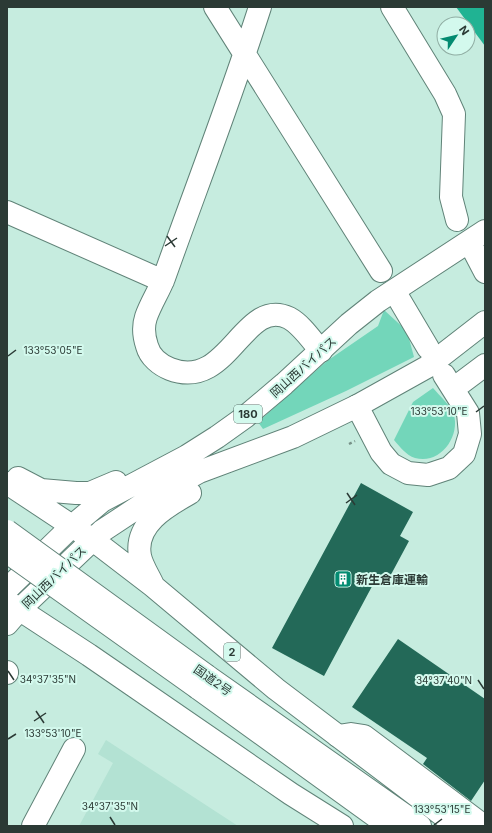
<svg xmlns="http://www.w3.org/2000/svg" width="492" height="833" font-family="Inter,'Noto Sans JP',sans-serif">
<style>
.built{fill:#b3e2d3}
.green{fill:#73d6ba}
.water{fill:#20b393}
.building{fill:#236958}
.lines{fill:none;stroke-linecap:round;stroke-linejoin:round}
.minor-casing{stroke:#608378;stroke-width:24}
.highway-casing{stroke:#608378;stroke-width:24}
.path{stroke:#779188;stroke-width:2.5;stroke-dasharray:3 3;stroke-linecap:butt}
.minor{stroke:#fff;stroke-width:22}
.highway{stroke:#fff;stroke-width:22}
.highway-bridge-casing{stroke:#608378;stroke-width:24;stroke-linecap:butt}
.highway-bridge{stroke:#fff;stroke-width:22}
.ticks{fill:none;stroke:#2b3a35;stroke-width:1.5}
.labels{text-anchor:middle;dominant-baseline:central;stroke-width:4;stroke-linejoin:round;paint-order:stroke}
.shield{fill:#d3f9ed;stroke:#5d736c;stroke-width:1}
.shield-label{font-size:11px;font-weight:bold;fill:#2b3a35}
.street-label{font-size:12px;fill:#2b3a35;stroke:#d3f9ed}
.poi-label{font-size:12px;font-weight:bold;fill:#2b3a35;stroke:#d3f9ed;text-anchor:start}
.ticks-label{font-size:10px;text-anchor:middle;fill:#2b3a35;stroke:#d3f9ed;stroke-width:4;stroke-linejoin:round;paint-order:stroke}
</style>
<rect width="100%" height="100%" fill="#c6ecdf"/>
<path class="built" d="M106,740L238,826H79L113,763L98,754Z"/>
<path class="green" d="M384,310L407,331L414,357L346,391L263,429L258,422L327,361L378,326Z
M433,388C439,395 451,406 454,415C460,437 440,465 415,458C406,455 400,447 394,440L413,402Z"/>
<path class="water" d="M456,7H485V46Z"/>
<path class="building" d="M361,483L413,512L400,536L409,541L387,582L377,577L324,676L272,648Z
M398,639L485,699V780L471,801L423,764L427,758L352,707Z"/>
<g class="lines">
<g class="minor-casing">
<path id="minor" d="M215,7L381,271
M260,7C231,98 196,188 164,278C159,291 151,303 146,317C143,326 144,337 147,346C150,357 160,365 170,369C229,392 243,296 289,318C302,325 312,341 321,351
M392,7L445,94L454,114L451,197L457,220
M7,212L163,281
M473,249L485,272
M399,299L428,348
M453,389L485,365
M357,406L381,452L391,464L408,473L428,475L449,468L464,454L470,434L468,413L444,375
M7,673V672
M338,736L351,734L364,736L484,826
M33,826L74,749"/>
</g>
<g class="highway-casing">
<path id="highway" d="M18,478L41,490L76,493H90L116,482
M7,483L93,540L153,586L276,689L457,826
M153,585C149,576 142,566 140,556C134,524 167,506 190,493
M7,589L71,527L102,501L187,456L217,437L245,417L284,384L349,324L378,301L485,231
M8,602L89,655L291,794L342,826
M7,624L19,610L102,531L155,496L199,472L293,437L357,406L427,367L485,322
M207,676L420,826
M198,688L389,826"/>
</g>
<path class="path" d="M349,444L355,441"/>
<use href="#minor" class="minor"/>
<use href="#highway" class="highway"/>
<g class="highway-bridge-casing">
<path id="highway-bridge" d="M7,531L207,676
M7,552L198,688"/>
</g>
<use href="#highway-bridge" class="highway-bridge"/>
</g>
<path class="ticks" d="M167,236L175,247M165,246L177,238M8,356L16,350M476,412L484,406M347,493L355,505M346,503L357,495M8,671L14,680M478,680L484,689M36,711L44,723M34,721L46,713M8,739L16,734M110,817L115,825M434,825L442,819"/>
<defs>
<g id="building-square" transform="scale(0.9)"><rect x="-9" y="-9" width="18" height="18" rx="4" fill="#038b71" stroke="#d3f9ed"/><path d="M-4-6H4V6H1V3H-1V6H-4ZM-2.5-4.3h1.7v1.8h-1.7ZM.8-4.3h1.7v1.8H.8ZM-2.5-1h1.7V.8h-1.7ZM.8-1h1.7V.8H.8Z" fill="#fff"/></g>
</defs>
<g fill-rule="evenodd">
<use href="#building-square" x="343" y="579"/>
</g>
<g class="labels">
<g class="shield">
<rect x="234" y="405" width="28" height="18" rx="3"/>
<rect x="224" y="643" width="16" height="18" rx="3"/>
</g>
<g class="shield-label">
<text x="248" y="414">180</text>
<text x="232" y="652">2</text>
</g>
<g class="street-label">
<text transform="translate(303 367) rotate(-42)">岡山西バイパス</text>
<text transform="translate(54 577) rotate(-44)">岡山西バイパス</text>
<text transform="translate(213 680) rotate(35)">国道2号</text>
</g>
<g class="poi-label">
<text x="356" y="579">新生倉庫運輸</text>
</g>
</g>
<g class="ticks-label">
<text x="53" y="354">133°53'05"E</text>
<text x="439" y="415">133°53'10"E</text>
<text x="48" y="683">34°37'35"N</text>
<text x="444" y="684">34°37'40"N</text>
<text x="53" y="737">133°53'10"E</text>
<text x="110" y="810">34°37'35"N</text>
<text x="442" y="813">133°53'15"E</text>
</g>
<rect width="492" height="833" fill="none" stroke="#2b3a35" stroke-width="16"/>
<g transform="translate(456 36) rotate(55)"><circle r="19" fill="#d3f9ed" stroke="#90ada3"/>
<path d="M0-3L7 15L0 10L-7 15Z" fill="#038b71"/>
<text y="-6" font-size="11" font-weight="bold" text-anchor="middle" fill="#2b3a35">N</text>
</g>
</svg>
